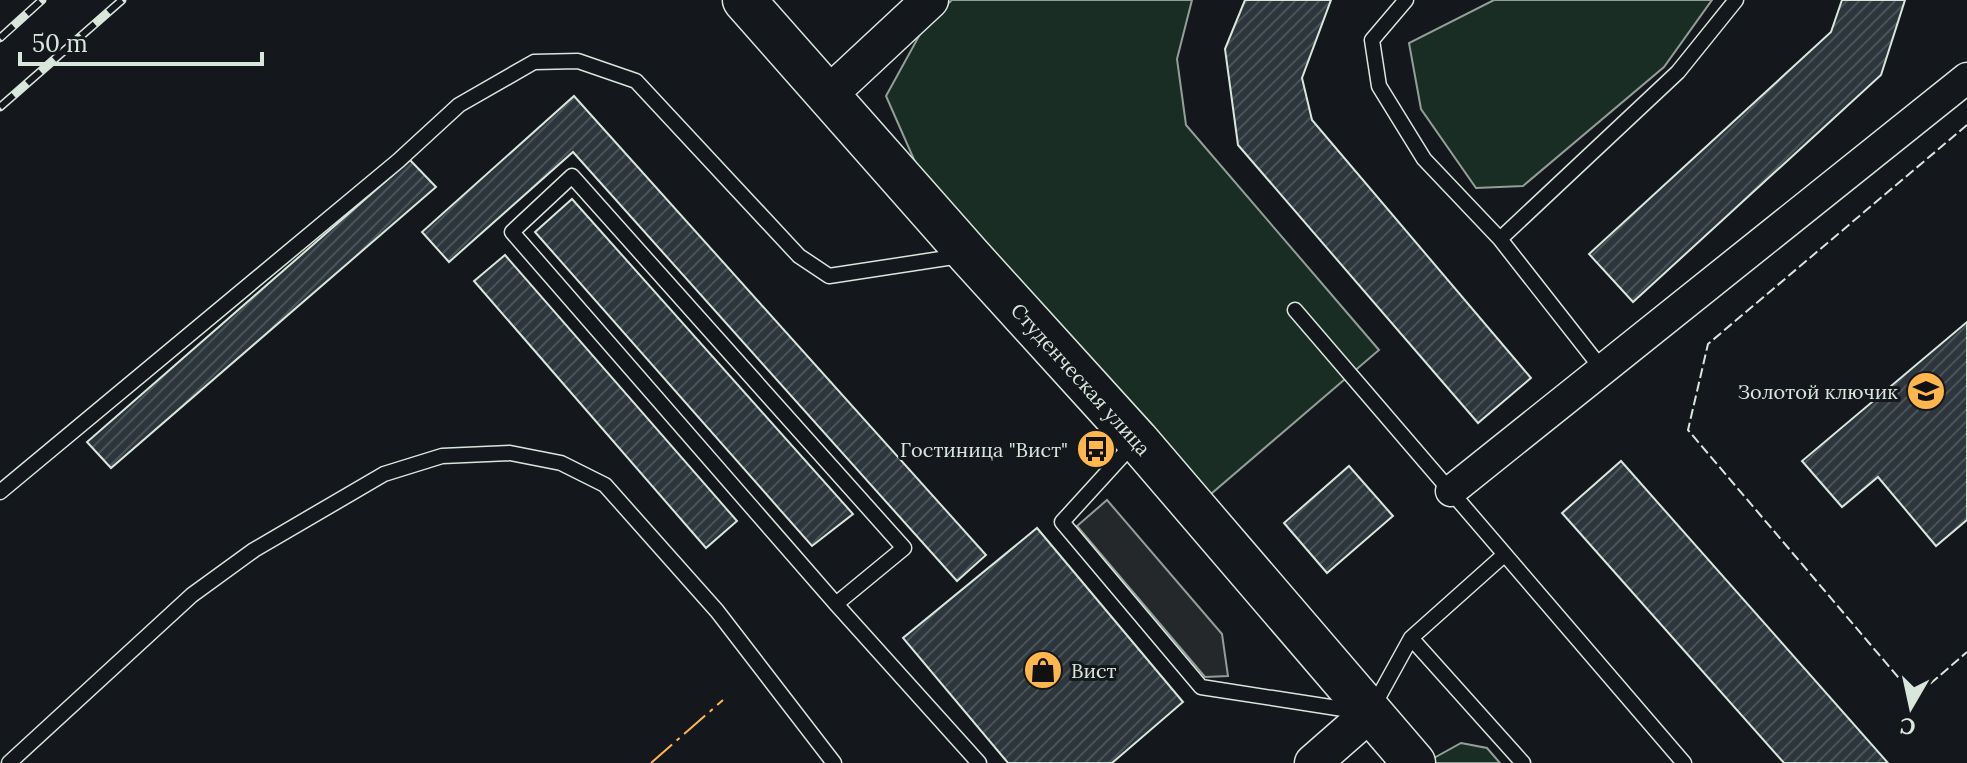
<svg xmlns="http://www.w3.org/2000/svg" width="1967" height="763" font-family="Lora,serif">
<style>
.grass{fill:#1a2d24;stroke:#939e99;stroke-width:2}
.parking{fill:#24282b;stroke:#939e99;stroke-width:2}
.building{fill:url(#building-hatch);stroke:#d8e6dc;stroke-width:2}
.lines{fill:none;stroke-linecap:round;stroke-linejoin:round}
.service-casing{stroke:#d8e6dc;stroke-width:17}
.minor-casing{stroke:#d8e6dc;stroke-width:33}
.tertiary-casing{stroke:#d8e6dc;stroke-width:39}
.secondary-casing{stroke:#d8e6dc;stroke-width:45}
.service{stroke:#14181c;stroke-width:14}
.minor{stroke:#14181c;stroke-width:30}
.tertiary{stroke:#14181c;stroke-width:36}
.secondary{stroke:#14181c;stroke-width:42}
.rail-casing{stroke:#d8e6dc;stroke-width:9}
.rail{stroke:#14181c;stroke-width:6;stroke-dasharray:18;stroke-linecap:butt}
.fence{stroke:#d8e6dc;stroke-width:2;stroke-dasharray:10 4;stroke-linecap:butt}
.power{stroke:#ffb74d;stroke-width:2;stroke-dasharray:28 6 4 6;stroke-linecap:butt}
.labels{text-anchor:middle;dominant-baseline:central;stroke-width:6;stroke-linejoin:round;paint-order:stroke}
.street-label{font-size:20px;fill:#d8e6dc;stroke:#14181c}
.poi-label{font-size:20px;fill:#d8e6dc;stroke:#14181c;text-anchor:end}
</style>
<defs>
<pattern id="building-hatch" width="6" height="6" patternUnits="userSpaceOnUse" patternTransform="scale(2)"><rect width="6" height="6" fill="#2c363c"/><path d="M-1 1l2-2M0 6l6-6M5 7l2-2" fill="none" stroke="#4a5358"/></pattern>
</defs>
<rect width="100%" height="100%" fill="#14181c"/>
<path class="grass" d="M952,0H1192L1177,59L1186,125L1379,350L1205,499L934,205L886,96L925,25Z
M1494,0H1712L1664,67L1523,186L1476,188L1421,109L1409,43Z
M1461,743L1487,748L1500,763H1435L1434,758Z"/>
<path class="parking" d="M1107,500L1222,634L1228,676L1205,677L1077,526Z"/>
<path class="building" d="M1245,0H1331L1302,78L1312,120L1531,378L1478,423L1238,145L1225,49Z
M1842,0H1905L1881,75L1633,302L1589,254L1831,32Z
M574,96L986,555L957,581L573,152L449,262L422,232Z
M410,160L436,187L111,468L87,442Z
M572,199L853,514L812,546L535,232Z
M505,255L737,521L706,548L474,281Z
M1967,322V520L1936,546L1878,477L1842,507L1802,461Z
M1621,461L1888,763H1784L1562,513Z
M1349,466L1393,516L1327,573L1284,523Z
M1037,528L1183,702L1112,763H1008L903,638Z"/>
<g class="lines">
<g class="service-casing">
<path id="service" d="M1406,0L1372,40L1379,86L1424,159L1500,239L1602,369
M1500,239L1678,72L1736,0
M1295,310L1684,763
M1134,443L1062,522L1201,687L1356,711
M0,492L398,161L459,105L534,62L578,61L636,81L799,256L829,276L960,256
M836,604L904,548L572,176L512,232L836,604L979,763
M1411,638L1523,763
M1373,707L1411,638L1504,555
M9,763L192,595L254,550L384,474L442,456L510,453L561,463L605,485L717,611L834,763"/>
</g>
<g class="minor-casing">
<path id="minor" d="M1451,491L1967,78"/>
</g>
<g class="tertiary-casing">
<path id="tertiary" d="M827,96L930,0
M1313,763L1370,713"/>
</g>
<g class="secondary-casing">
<path id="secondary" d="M744,0L969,255L1137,440L1414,763"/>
</g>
<use href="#service" class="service"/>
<use href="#minor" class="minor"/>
<use href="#tertiary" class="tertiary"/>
<use href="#secondary" class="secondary"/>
<g class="rail-casing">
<path id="rail" d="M0,38L42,0
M0,107L122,0"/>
</g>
<use href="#rail" class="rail"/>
<path class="fence" d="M1967,125L1708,344L1688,430L1915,697L1967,652"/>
<path class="power" d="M651,763L723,700"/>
</g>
<defs>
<g id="school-disc" transform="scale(2)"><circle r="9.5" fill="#ffb74d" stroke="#14181c"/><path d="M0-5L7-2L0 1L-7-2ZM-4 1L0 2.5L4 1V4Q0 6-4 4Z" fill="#111"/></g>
<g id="bus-disc" transform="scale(2)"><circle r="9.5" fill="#ffb74d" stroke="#14181c"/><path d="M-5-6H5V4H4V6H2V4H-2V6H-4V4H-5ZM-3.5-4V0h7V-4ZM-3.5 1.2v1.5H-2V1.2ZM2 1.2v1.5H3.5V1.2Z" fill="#111"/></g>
<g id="shop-disc" transform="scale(2)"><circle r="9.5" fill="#ffb74d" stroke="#14181c"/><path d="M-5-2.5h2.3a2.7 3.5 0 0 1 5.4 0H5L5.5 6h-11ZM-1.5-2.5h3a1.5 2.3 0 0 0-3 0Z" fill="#111"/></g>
</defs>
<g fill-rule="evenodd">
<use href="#school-disc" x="1926" y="391"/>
<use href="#bus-disc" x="1096" y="449"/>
<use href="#shop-disc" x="1043" y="670"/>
</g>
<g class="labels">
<g class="street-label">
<text transform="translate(1081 379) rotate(48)">Студенческая улица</text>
</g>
<g class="poi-label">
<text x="1898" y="391">Золотой ключик</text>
<text x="1068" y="449">Гостиница "Вист"</text>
<text x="1071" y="670" text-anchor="start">Вист</text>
</g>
</g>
<g transform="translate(1911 707) rotate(189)" stroke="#14181c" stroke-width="6" paint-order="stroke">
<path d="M0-6L14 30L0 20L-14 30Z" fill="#d8e6dc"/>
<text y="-12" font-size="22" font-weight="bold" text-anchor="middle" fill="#d8e6dc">С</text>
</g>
<path d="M20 52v12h242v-12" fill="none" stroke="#d8e6dc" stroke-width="4"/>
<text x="32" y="52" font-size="24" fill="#d8e6dc" stroke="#14181c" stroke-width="6" paint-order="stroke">50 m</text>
</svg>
